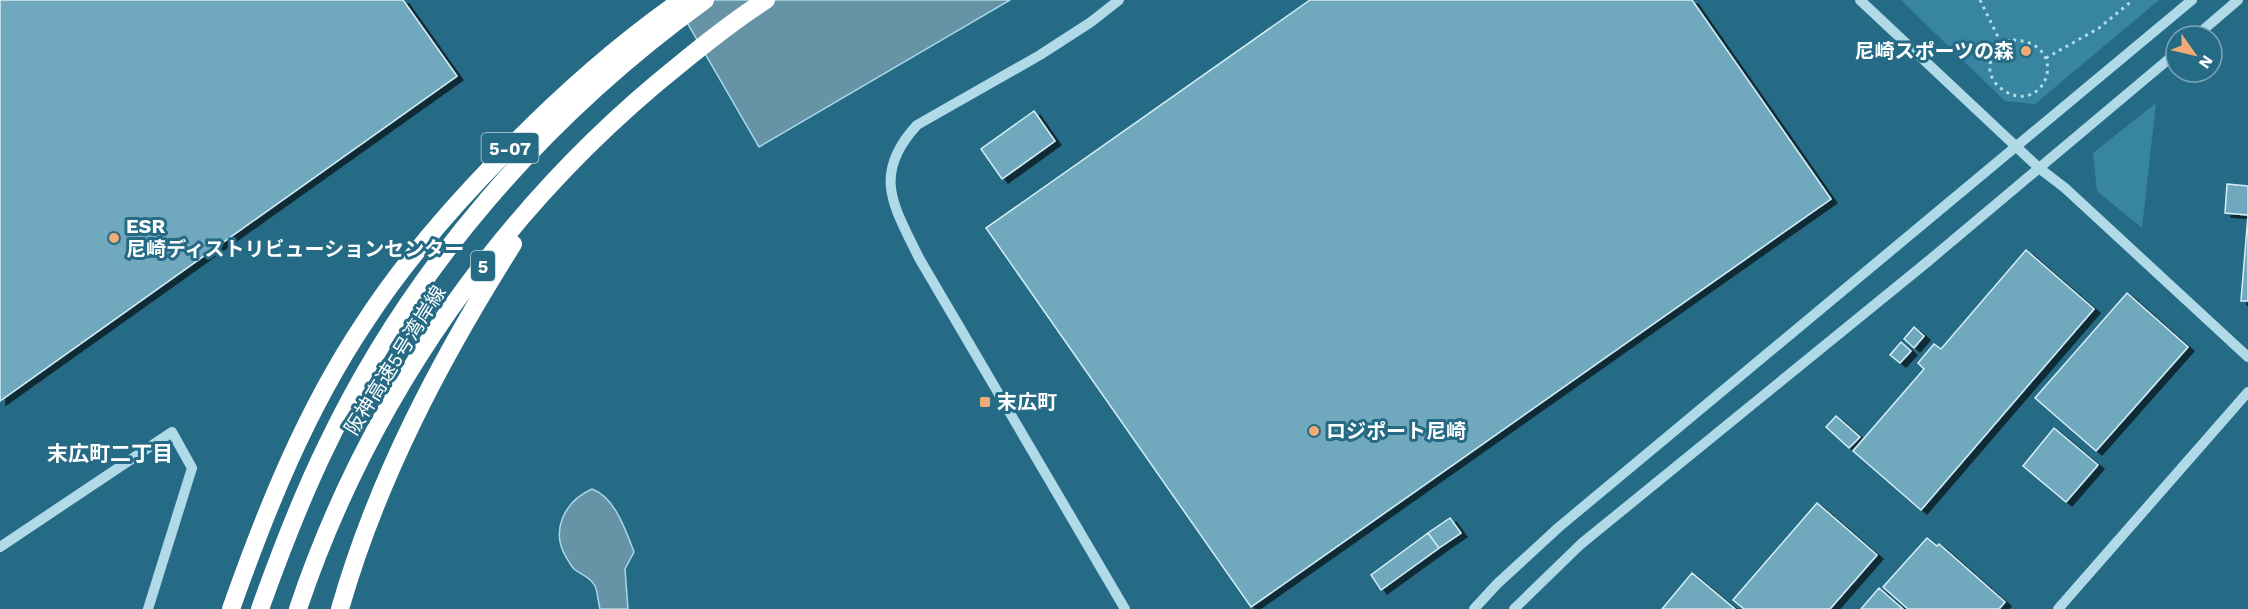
<svg xmlns="http://www.w3.org/2000/svg" width="2248" height="609" font-family="'Work Sans','Noto Sans JP',sans-serif">
<style>
.green{fill:#3885a2}
.water{fill:#6694a6;stroke:#a6d8e9;stroke-width:1.5}
.building{fill:#6fa8bd;stroke:#d5eef6;stroke-width:1.5;filter:url(#shadow)}
.lines{fill:none;stroke-linecap:round;stroke-linejoin:round}
.path{stroke:#b1dae8;stroke-width:3;stroke-dasharray:3 4.5;stroke-linecap:butt}
.minor{stroke:#b1dae8;stroke-width:10}
.highway{stroke:#fff;stroke-width:18}
.poi-dot{fill:#f1ab76;stroke:#266b86;stroke-width:2}
.labels{text-anchor:middle;dominant-baseline:central;stroke-width:6;stroke-linejoin:round;paint-order:stroke}
.shield{fill:#266b86;stroke:#bed3db;stroke-width:1.5}
.shield-label{font-size:18px;font-weight:bold;fill:#fff}
.poi-label{font-size:20px;font-weight:bold;fill:#fff;stroke:#266b86;text-anchor:start}
.street-label{font-size:20px;fill:#fff;stroke:#266b86}
.neighbourhood-label{font-size:21px;font-weight:bold;fill:#fff;stroke:#266b86}
</style>
<defs>
<filter id="shadow"><feDropShadow dx="6" dy="4" stdDeviation="0" flood-color="#0009"/></filter>
</defs>
<rect width="100%" height="100%" fill="#266b86"/>
<path class="green" d="M1901,0H2159L2035,104L2005,101Z
M2156,103L2142,228L2097,191L2093,153Z"/>
<path class="water" d="M674,0H1010L759,147Z
M592,489C615,497 626,531 634,552L625,569L628,609H600C598,602 598,593 595,586C590,576 581,575 574,569C571,566 568,560 566,557C550,530 565,501 592,489Z"/>
<path class="building" d="M0,0H403L457,76L0,401Z
M1310,0H1692L1831,199L1251,607L986,228Z
M1034,111L1055,141L1002,179L981,149Z
M2227,184L2248,186V301H2241L2248,215L2225,213Z
M2026,250L2094,309L1921,510L1853,451L1924,369L1918,363L1934,344L1941,349Z
M2127,293L2188,347L2096,451L2035,398Z
M1914,327L1924,336L1914,348L1904,339Z
M1901,342L1911,351L1900,363L1890,355Z
M1836,416L1860,437L1849,448L1826,427Z
M2054,428L2098,465L2066,502L2023,466Z
M1817,503L1877,555L1830,609H1744L1733,600Z
M1450,518L1461,533L1439,548L1428,533Z
M1428,533L1439,548L1381,590L1371,575Z
M1927,538L1937,546L1939,544L2005,602L1999,609H1908L1883,587Z
M1692,573L1735,609H1662Z
M1879,588L1903,609H1861Z"/>
<g class="lines">
<path class="path" d="M1980,0L2001,43
M2013,40C2070,42 2048,112 2008,93C2003,90 1997,86 1994,81C1985,67 1992,55 2001,43Z
M2046,58L2099,28L2133,0"/>
<path class="minor" d="M1119,0L1091,22L1040,55L917,125C871,175 894,206 919,258L1125,609
M1860,0L2039,168L2065,188L2248,357
M2196,36L2238,0
M0,547L172,432L192,468L148,609
M1474,609L1497,584L1559,527L2192,0
M1514,609L1581,544L1926,263L2176,53
M2058,609L2248,392"/>
<path class="highway" d="M231,609C266,510 306,410 365,322C404,262 451,208 501,157C557,99 616,46 682,0
M260,609C280,553 301,498 327,445C412,267 546,115 705,0
M298,609C369,397 504,205 679,65C707,42 736,19 766,0
M340,609C377,479 441,358 513,244"/>
</g>
<g class="poi-dot">
<circle cx="2026" cy="51" r="6"/>
<circle cx="114" cy="238" r="6"/>
<rect x="979" y="396" width="12" height="12" rx="3"/>
<circle cx="1314" cy="431" r="6"/>
</g>
<g class="labels">
<g class="shield">
<rect x="481.5" y="133" width="57" height="30" rx="4.5"/>
<rect x="471" y="251" width="24" height="30" rx="4.5"/>
</g>
<g class="shield-label">
<text x="510" y="148">5-07</text>
<text x="483" y="266">5</text>
</g>
<g class="poi-label">
<text x="2014" y="51" text-anchor="end">尼崎スポーツの森</text>
<text x="126" y="226">ESR<tspan x="126" dy="23">尼崎ディストリビューションセンター</tspan></text>
<text x="997" y="402">末広町</text>
<text x="1326" y="431">ロジポート尼崎</text>
</g>
<g class="street-label">
<text transform="translate(395 360) rotate(-58)">阪神高速5号湾岸線</text>
</g>
<g class="neighbourhood-label">
<text x="110" y="453">末広町二丁目</text>
</g>
</g>
<g transform="translate(2194 54) rotate(124)"><circle r="28" fill="#266b86" stroke="#7da6b6" stroke-width="1.5"/>
<path d="M0-4.5L10 22L0 15L-10 22Z" fill="#f1ab76"/>
<text y="-9" font-size="16" font-weight="bold" text-anchor="middle" fill="#ffffff">N</text>
</g>
</svg>
